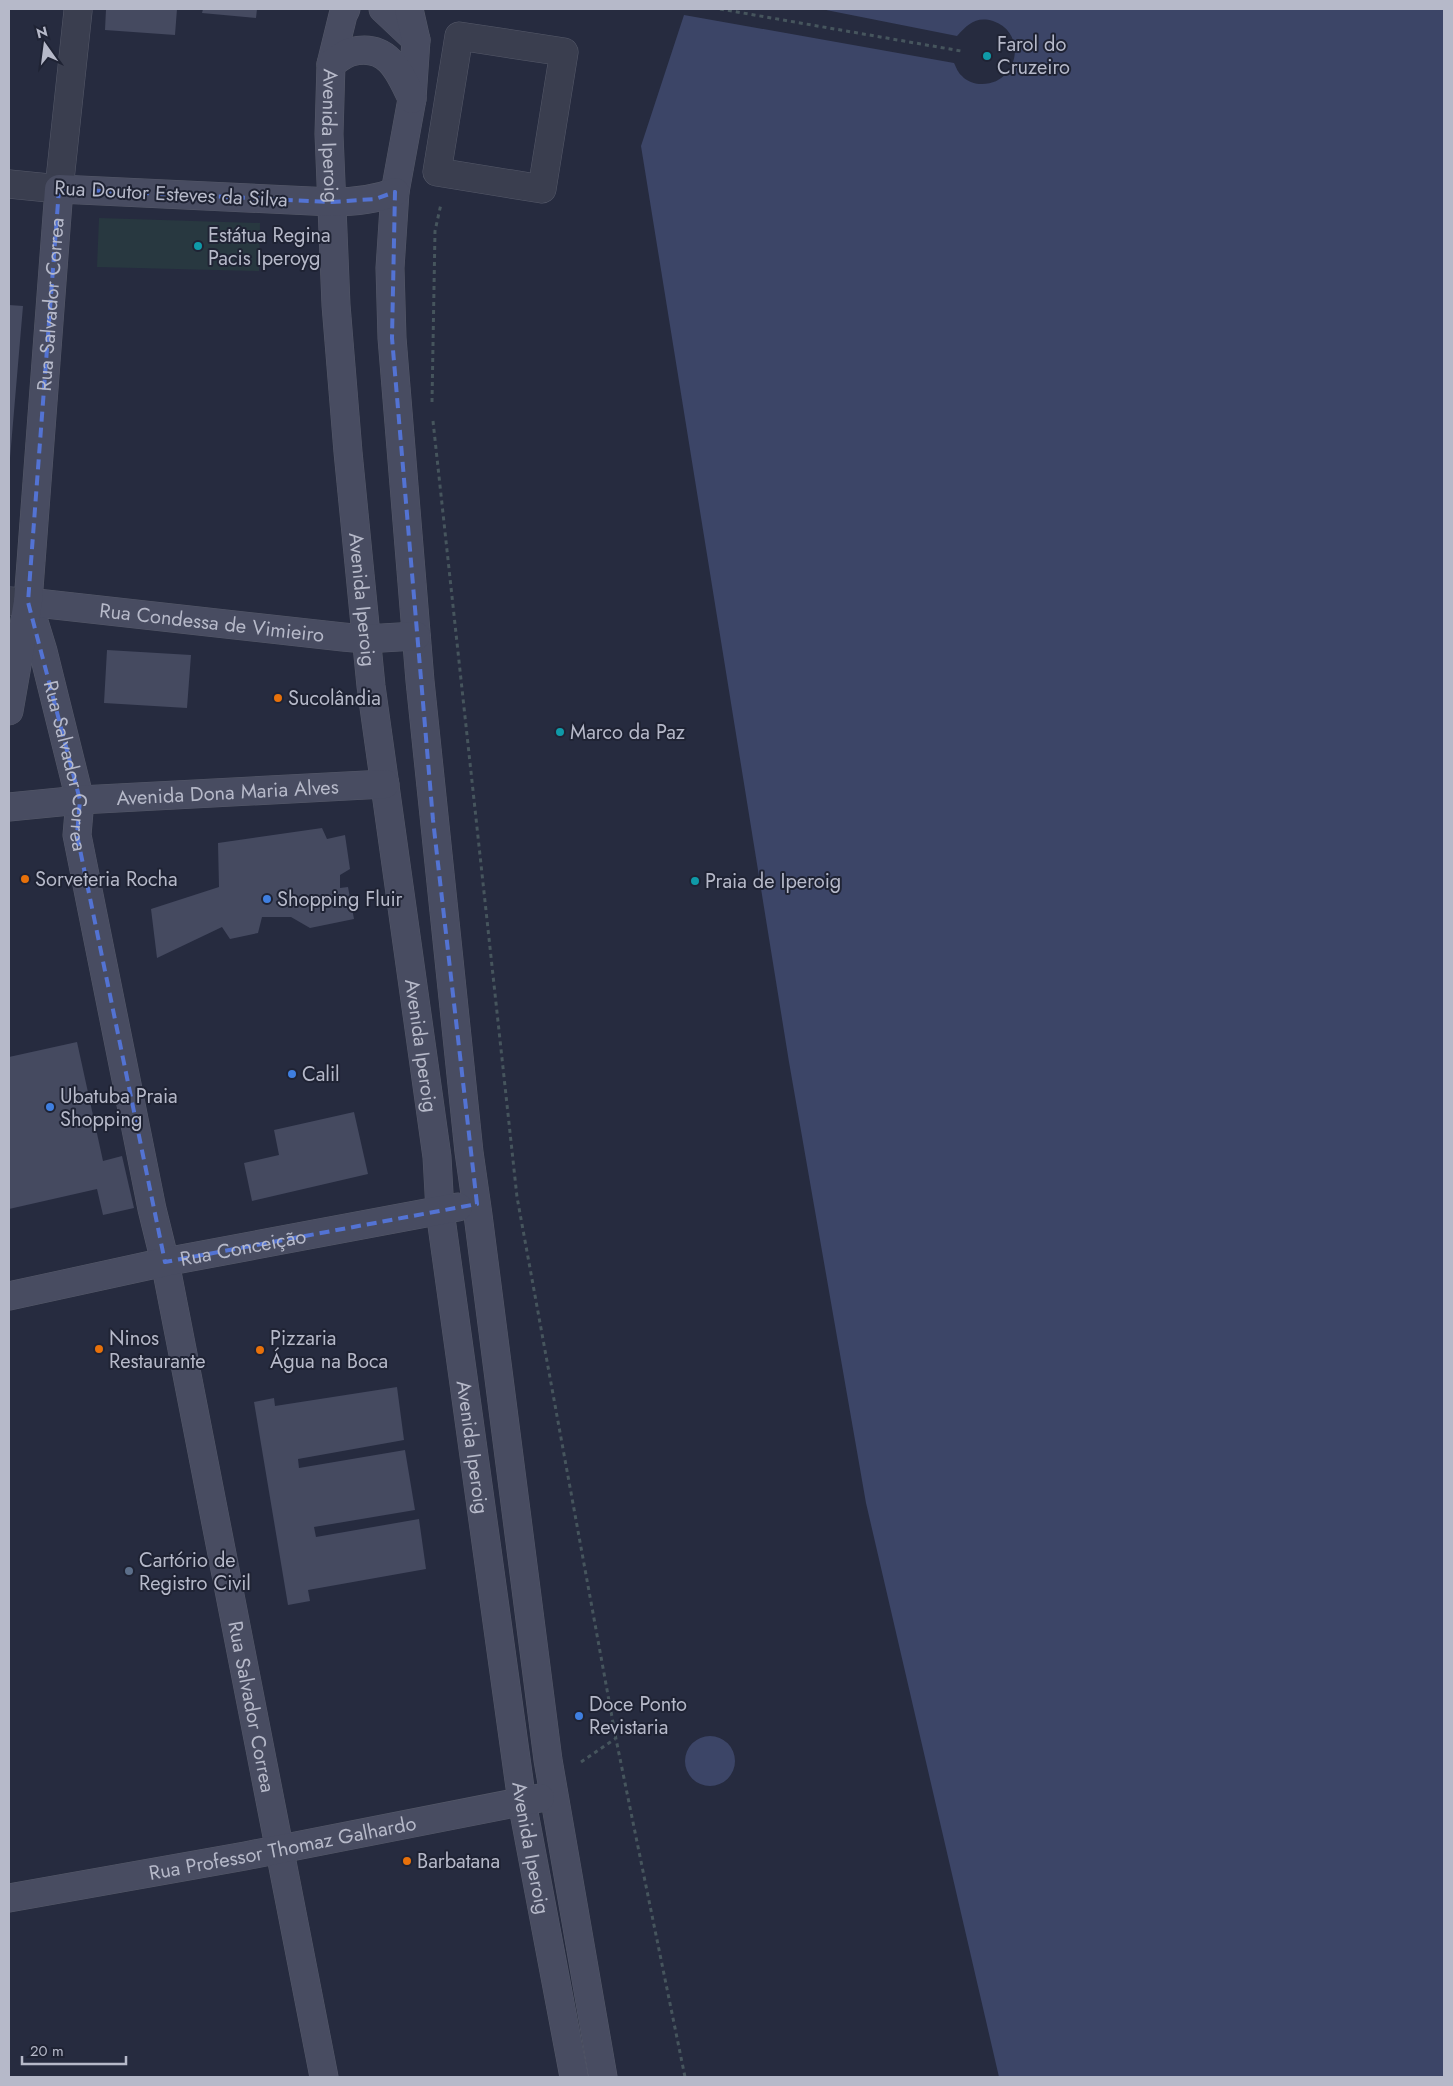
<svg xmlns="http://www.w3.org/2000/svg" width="1453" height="2086" font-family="Jost,sans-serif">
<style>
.green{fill:#283840}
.water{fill:#3c4567}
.building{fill:#454a60}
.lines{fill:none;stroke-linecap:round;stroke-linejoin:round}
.pedestrian-casing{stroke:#555969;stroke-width:29}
.minor-casing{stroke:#555969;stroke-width:29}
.tertiary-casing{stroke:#555969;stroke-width:29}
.secondary-casing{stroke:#555969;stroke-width:29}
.path{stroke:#46555d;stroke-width:3;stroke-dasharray:4 4;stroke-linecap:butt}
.pedestrian{stroke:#3a3e4f;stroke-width:28}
.minor{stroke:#3a3e4f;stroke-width:28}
.tertiary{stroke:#3a3e4f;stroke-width:28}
.secondary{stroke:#484c61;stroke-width:28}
.marked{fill:none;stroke:#5373d3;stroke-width:4;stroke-dasharray:10 6;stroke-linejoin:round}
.culture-dot{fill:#0f9aa8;stroke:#1f2334;stroke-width:2}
.food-dot{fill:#e8710a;stroke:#1f2334;stroke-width:2}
.shop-dot{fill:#3f7fe0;stroke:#1f2334;stroke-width:2}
.service-dot{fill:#5c6f8a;stroke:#1f2334;stroke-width:2}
.labels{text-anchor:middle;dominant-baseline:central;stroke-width:4;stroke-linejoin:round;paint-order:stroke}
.poi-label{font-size:20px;fill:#b6b9c9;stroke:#1f2334;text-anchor:start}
.street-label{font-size:20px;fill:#b6b9c9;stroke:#1f2334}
</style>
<rect width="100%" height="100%" fill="#262b3f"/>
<path class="green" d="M99,218L260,223L259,271L97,267Z"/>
<path class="water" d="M821,9H1444V2077H999L866,1503L789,1062L641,146L684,15L954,63C956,67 958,73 962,76C965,80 974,84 979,84C1018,87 1029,33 993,21C976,16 968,24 957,36Z
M685 1761a25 25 0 1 1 50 0a25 25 0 1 1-50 0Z"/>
<path class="building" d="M106,9H177L175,35L105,30Z
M203,9H257L256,18L202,13Z
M9,305L23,306L10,458H9Z
M107,650L191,655L187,708L104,703Z
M322,828L327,839L345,835L350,869L340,875V888L348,887L354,919L310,928L291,917H262L258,933L230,939L222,927L157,958L151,909L219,887L218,843Z
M77,1042L103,1161L122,1156L134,1208L103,1215L97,1189L9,1209V1057Z
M354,1112L368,1174L252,1201L244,1163L279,1155L274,1130Z
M397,1387L404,1440L298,1459L299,1468L405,1450L415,1510L314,1527L316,1537L419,1519L426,1569L308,1590L310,1601L288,1605L254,1402L274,1398L275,1406Z"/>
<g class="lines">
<g class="pedestrian-casing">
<path id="pedestrian" d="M459,36L564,52L542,189L437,172Z"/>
</g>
<g class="minor-casing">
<path id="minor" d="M59,189L78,11"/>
</g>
<g class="tertiary-casing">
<path id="tertiary" d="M9,184L59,189
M9,601L28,602"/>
</g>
<g class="secondary-casing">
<g id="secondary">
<path id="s1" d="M346,9L343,15L331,64L329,134L336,305L348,452L371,686L437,1157L440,1211L522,1802L574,2077"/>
<path d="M383,9L416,40"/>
<path d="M409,9L416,40L412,99L395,192L390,268L392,338L420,681L469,1152L478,1215L548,1760L603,2077"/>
<path d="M331,64C337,60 344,54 351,52C388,42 400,73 412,99"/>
<path id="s2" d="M28,602L43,651L80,800L77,835L152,1209L165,1262L324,2077"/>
<path id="s3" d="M28,602L343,637L365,639L416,636"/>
<path id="s4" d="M9,711L28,602L59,189L332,202C355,202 374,200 395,192"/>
<path id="s5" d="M9,807L80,800L385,784"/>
<path id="s6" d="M9,1296L165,1262L458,1207"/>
<path id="s7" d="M9,1898L245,1856L540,1798"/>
</g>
</g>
<path class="path" d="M720,9L961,51
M432,402L435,231L441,204
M433,421L517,1197L616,1739L685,2077
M581,1762L615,1739"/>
<use href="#pedestrian" class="pedestrian"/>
<use href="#minor" class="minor"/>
<use href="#tertiary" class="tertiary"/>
<use href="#secondary" class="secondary"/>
</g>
<path class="marked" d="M59,189L332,202L375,199L395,192L392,338L433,820L477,1204L165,1262L77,835L80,800L28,602Z"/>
<g class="culture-dot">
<circle cx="987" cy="56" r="5"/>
<circle cx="198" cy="246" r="5"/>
<circle cx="560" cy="732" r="5"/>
<circle cx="695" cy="881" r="5"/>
</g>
<g class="food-dot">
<circle cx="278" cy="698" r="5"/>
<circle cx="25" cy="879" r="5"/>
<circle cx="99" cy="1349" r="5"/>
<circle cx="260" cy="1350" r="5"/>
<circle cx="407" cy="1861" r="5"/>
</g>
<g class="shop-dot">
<circle cx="267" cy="899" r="5"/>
<circle cx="292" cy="1074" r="5"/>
<circle cx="50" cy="1107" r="5"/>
<circle cx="579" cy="1716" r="5"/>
</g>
<circle class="service-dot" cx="129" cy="1571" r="5"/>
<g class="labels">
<g class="poi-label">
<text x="997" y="44">Farol do<tspan x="997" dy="23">Cruzeiro</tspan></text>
<text x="208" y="235">Estátua Regina<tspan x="208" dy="23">Pacis Iperoyg</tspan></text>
<text x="288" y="698">Sucolândia</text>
<text x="570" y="732">Marco da Paz</text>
<text x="35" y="879">Sorveteria Rocha</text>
<text x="705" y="881">Praia de Iperoig</text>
<text x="277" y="899">Shopping Fluir</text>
<text x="302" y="1074">Calil</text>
<text x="60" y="1096">Ubatuba Praia<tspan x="60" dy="23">Shopping</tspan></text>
<text x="109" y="1338">Ninos<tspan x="109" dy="23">Restaurante</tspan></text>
<text x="270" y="1338">Pizzaria<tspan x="270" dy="23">Água na Boca</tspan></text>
<text x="139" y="1560">Cartório de<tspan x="139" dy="23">Registro Civil</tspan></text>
<text x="589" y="1704">Doce Ponto<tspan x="589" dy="23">Revistaria</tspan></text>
<text x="417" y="1861">Barbatana</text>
</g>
<g class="street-label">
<text stroke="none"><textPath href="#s1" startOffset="129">Avenida Iperoig</textPath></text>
<text transform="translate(171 194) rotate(3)">Rua Doutor Esteves da Silva</text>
<text stroke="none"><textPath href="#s4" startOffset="409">Rua Salvador Correa</textPath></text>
<text stroke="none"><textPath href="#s1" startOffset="594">Avenida Iperoig</textPath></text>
<text stroke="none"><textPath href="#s3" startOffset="185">Rua Condessa de Vimieiro</textPath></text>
<text stroke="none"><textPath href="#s2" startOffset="169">Rua Salvador Correa</textPath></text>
<text stroke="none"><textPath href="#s5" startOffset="219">Avenida Dona Maria Alves</textPath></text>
<text stroke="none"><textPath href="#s1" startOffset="1044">Avenida Iperoig</textPath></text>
<text stroke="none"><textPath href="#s6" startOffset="239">Rua Conceição</textPath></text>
<text stroke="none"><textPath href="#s1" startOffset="1449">Avenida Iperoig</textPath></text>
<text stroke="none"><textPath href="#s2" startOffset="1129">Rua Salvador Correa</textPath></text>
<text stroke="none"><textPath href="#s1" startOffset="1854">Avenida Iperoig</textPath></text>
<text stroke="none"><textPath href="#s7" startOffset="278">Rua Professor Thomaz Galhardo</textPath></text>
</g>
</g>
<rect width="1453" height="2086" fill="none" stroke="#b6b9c9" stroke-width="20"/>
<g transform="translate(45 45) rotate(346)" stroke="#1f2334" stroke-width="4" paint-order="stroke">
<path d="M0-4L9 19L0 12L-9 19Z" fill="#b6b9c9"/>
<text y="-8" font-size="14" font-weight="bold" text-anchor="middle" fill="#b6b9c9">N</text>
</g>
<path d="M22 2056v8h104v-8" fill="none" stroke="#b6b9c9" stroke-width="2.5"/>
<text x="30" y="2056" font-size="15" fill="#b6b9c9" stroke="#1f2334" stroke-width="4" paint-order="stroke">20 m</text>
</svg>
